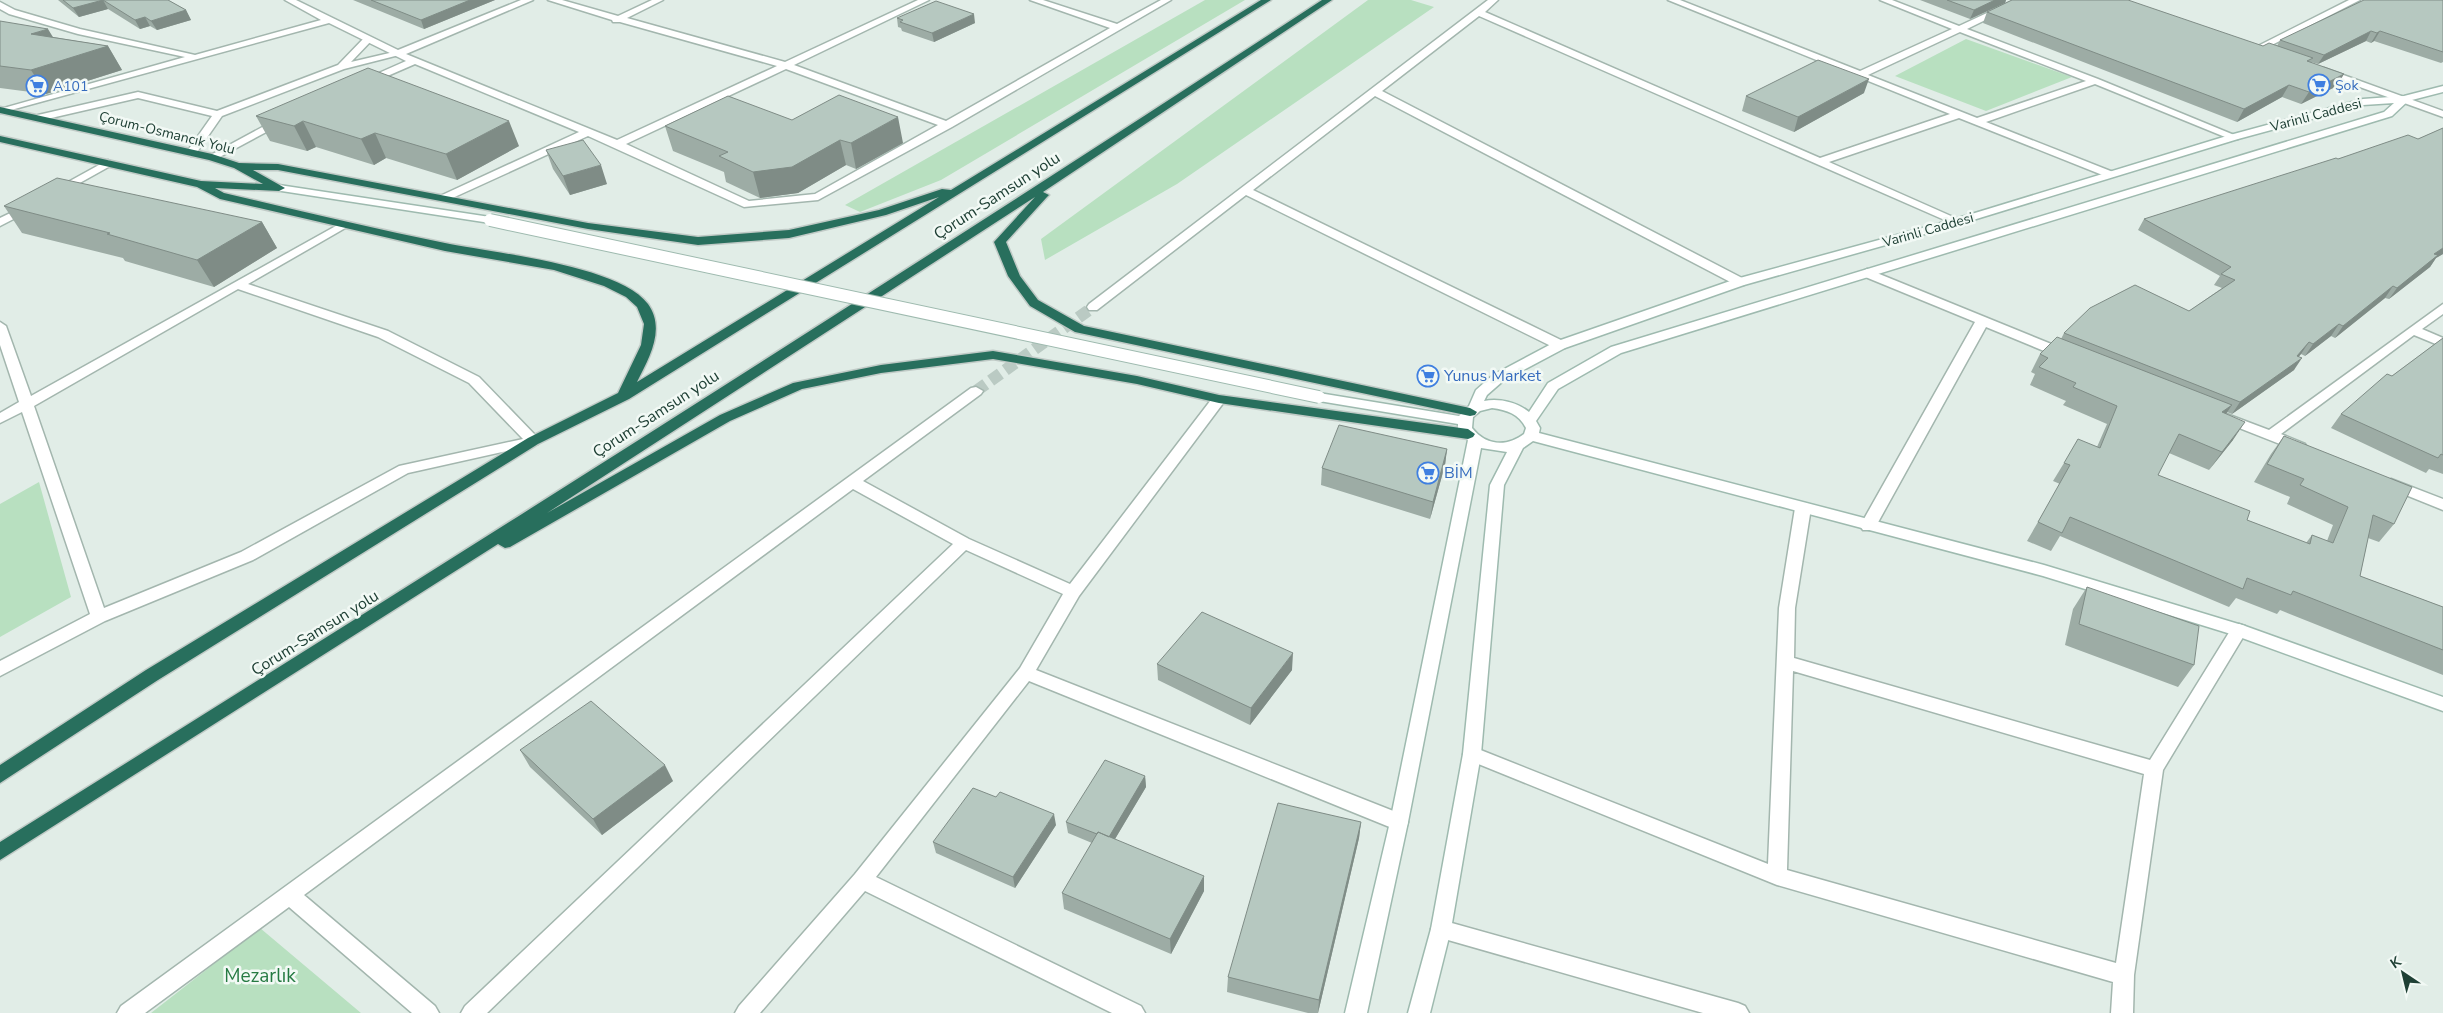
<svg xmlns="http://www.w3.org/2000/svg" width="2443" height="1013" font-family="'Nunito Sans',sans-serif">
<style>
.green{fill:#b8e0c0}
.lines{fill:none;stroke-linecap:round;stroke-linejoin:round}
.street-tunnel{stroke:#bacac3;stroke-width:12;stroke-dasharray:12 6;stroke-linecap:butt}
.lane-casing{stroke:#a3b6ae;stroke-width:3}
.street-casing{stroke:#a3b6ae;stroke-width:3}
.secondary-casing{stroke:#9ebaaf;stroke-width:3}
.highway-casing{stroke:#c0cac6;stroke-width:3}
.lane{fill:#fff;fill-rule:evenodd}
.street{fill:#fff;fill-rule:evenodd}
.secondary{fill:#fff;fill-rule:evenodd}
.highway{fill:#286f5d;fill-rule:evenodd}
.secondary-bridge-casing{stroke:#9ebaaf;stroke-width:14;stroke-linecap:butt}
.secondary-bridge{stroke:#fff;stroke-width:12}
.wall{fill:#9daca5}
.shaded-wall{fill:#7f8c86}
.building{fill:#b6c8c0;stroke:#7f8c86}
.labels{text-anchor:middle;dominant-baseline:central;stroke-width:5;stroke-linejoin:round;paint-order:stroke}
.far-shop-label{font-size:14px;fill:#366cbe;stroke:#f2f9f5;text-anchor:start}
.far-street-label{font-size:14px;fill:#1f4035;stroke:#f2f9f5}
.street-label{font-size:16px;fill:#1f4035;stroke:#f2f9f5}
.shop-label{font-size:16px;fill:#366cbe;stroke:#f2f9f5;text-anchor:start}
.near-park-label{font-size:19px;fill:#257a42;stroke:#f2f9f5}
</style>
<rect width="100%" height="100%" fill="#e1ede7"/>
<path class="green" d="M1205,0H1245L941,180L860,212L845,205Z
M1368,0H1411L1434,7L1177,184L1045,260L1041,239Z
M1966,39L2072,77L1986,111L1895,76Z
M39,482L71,597L0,637V504Z
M260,928L361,1013H151Z"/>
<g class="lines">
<path class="street-tunnel" d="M976,391L1093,307"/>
<g class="lane-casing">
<path id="lane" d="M365,37L373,39L351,62L398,51L403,54L344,69L222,116L195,155L191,156L186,153L212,116L138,98L38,121L33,118L38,115L138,92L217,111L338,65Z"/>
</g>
<g class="street-casing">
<path id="street" d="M285,0H296L398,50L521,0H533L406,54L617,140L777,66L620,22H613L612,20L548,0H562L618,16L652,0H663L627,18L785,62L918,0H929L794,65L946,121L1110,28L1030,0H1043L1117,24L1161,0H1171L952,127L818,200L744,207L588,136L448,200H440V196L579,132L415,64L369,84H363V80L406,61L329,23L0,113V109L185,57L78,34L9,14L0,9V2L15,10L80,29L195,55L321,20ZM786,69L938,125L815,194L749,201L626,144Z
M1488,0H1498L1485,12L1820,158L1950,114L1668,0H1680L1860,71L1952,29L1880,0H1892L1959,26L2015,0H2026L1967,29L2098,79L2239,137L2238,139H2230L2095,84L1986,122L2113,172V176H2105L1959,118L1829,162L1960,220L1962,222L1956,225L1479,16L1382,91L1744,279L1746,282L1744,285H1736L1375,96L1253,190L1565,342L1567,345L1565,348H1555L1246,195L1097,310H1089L1087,307L1089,304ZM1960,32L2086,81L1977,118L1868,75Z
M2349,0H2360L2262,50L2254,48Z
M2324,68L2443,111V117L2321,73L2319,71Z
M281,117L285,118V122L216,159H208L207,157Z
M108,160L113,163L112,165L60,194H52L50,192Z
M29,204L33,205V209L0,226V218Z
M343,222L349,225L347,227L248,284L388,331L479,377L538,438L540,441L538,444L408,473L253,560L105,621L0,676V661L90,614L22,412L0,423V413L19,402L0,345V322L6,326L31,396ZM238,289L378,337L469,383L523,439L399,466L241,552L104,608L34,406Z
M1867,269L2071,352L2073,355L2071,358H2061L1986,327L1876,526L1873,530H1863L1860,526L1975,322L1863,276L1861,273Z
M2443,304V314L2422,329L2443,338V347L2414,335L2281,434L2305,444L2307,447L2305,450H2295L2219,420L2217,417L2224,413L2269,430Z
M976,387L983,391L981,394L863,481L969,539L1070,584L1214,396H1224L1226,399L1224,402L1079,596L1036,670L1406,816L1408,822L1406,828L1399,830L1392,828L1029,681L876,877L1141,1006L1145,1013H1112L865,891L760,1013H735L739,1006L855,874L1020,668L1063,594L966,550L487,1013H461L465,1006L953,544L853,489L304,895L435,1006L439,1013H412L289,907L145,1013H117L121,1006L971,388Z
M2391,479L2443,499V510L2386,487L2384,484Z
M1803,503L1808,504L1811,508L1795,608L1794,658L2150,760L2233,626L2239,624L2245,626L2247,630L2245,634L2163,770L2134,975L2133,1013H2111L2113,982L1777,885L1466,759L1463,754L1466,749L1472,747L1478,749L1768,864L1779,608L1795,508L1798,504ZM1793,671L2144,774L2116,963L1787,870Z
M1441,920L1738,1003L1745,1006L1749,1013H1703L1441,938L1434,935L1431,929L1434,923Z"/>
</g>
<g class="secondary-casing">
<path id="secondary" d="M2443,86V92L2408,101L2392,116L1621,353L1558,389L1536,421L1540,428L1539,433L2044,565L2245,626L2443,697V711L2234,635L2043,576L1533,441L1523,448L1504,485L1481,754L1451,929L1430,1013H1408L1431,929L1463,754L1490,485L1507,452L1481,448L1408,822L1367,1013H1345L1390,822L1468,440L1458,428V424L1319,401L1312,397L1314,394L1319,393L1459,416L1469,406L1476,390L1493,375L1555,342L1736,279L1952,220L2230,135L2363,99L2404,96ZM2394,103L2384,112L1611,347L1548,383L1529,412C1517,402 1499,398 1484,401L1487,395L1503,381L1565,348L1744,285L1960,224L2238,139L2363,105ZM1492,408C1507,410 1519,414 1526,428L1524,434C1507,447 1486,446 1472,428L1473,417L1480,411Z
M279,185L490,217L496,220L490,223L275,190V186Z"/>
</g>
<g class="highway-casing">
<path id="highway" d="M1261,0H1271L629,399L538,444L158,680L0,783V765L146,670L528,438L618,393L641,345L644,324L637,307L626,297L604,286L554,270L445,251L220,199L197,187L0,142V136L201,181L263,184L234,168L209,160L0,113V107L212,154L239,163L278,164L588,223L698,237L789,230L879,210L942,189L951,190ZM253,170H278L588,229L698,245L789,238L886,215L939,197L637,382C649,358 666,329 648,304C619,265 493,253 445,243C371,228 297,210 224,193L215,188L279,191L285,188Z
M1322,0H1332L1043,192L1049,195L1047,197L1006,242L1020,276L1038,300L1084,326L1470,408L1477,412L1475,415L1470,416L1075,332L1030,306L1008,276L994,242L1035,197L547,513L720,415L793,383L881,365L993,351L1137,376L1219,395L1468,429L1475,434L1473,437L1468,439L1219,403L1137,384L993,359L881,373L802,389L730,421L510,547L505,548L498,544L0,860V842C443,565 885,286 1322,0Z"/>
</g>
<use href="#lane" class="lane"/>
<use href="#street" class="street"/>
<use href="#secondary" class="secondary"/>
<use href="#highway" class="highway"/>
<g class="secondary-bridge-casing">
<path id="secondary-bridge" d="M490,220L1319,397"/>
</g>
<use href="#secondary-bridge" class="secondary-bridge"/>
</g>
<path class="wall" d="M58,0H168L186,10L191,20L157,30L150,26L140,29L108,9L79,17Z
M353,0H495L424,29Z
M1920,0H2006L2005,3L1970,19Z
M2443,0V62L2441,63L2374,41L2371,43L2366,41L2318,64L2311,62L2337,86L2301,104L2282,97L2237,122L1983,23L1987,12L2263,46H2277L2280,40Z
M897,18L975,23L934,42L902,31L901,28L898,27Z
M0,21L53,37L108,46L122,70L46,94L0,88Z
M1864,93L1794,132L1742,111L1746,96Z
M256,116L519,146L457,180L386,158L374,165L316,147L307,151L270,141Z
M792,120L903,143L856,169L846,165L798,193L760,198L726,182L724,172L673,151L665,126Z
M2443,128V254L2436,258L2430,267L2389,299L2385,298L2335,338L2331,336L2305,356L2301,354L2299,356L2294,370L2232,414L2227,412L2226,414L2233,440L2209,470L2169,453L2158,475L2247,520L2306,543L2312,535L2327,541L2333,525L2287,504L2290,497L2254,482L2271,454L2284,436L2394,524L2379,542L2368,538L2360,576L2443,607V675L2280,610L2277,614L2236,598L2229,607L2060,536L2051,551L2027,541L2060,484L2053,481L2064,463L2097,447L2107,424L2063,405L2066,401L2030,385L2035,374L2031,372L2040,354L2061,339L2064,333L2189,311L2222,288L2214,285L2220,276L2138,230L2144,219L2338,159L2418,139Z
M546,150L607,184L570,195L553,169Z
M4,206L262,222L277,248L214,287L125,261L123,258L22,233Z
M2443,338V474L2429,469L2426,473L2331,428L2341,414Z
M1447,449L1445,465L1430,519L1321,485L1322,468Z
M2087,587L2194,665L2178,687L2065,645L2073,609Z
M1157,664L1292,670L1250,725L1158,680Z
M520,750L673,781L602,835L530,767Z
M1145,776L1146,787L1115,839L1204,891L1171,954L1064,909L1062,893L1092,843L1068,833L1066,822Z
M1361,822L1359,838L1318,1013H1308L1227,992L1228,977Z
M1056,825L1015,888L936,853L933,842Z"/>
<path class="shaded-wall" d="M103,0L108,9L79,17L73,8Z
M470,0H495L424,29L421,20Z
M1995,0H2006L2005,3L1970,19L1974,10Z
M186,10L191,20L157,30L151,21Z
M974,14L975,23L934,42L932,33Z
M145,17L150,26L140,29L135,20Z
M48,29L62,52L31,34Z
M2371,31L2366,41L2318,64L2324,55Z
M2380,31L2374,41L2371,43L2377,33Z
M108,46L122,70L46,94L31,70Z
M2344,74L2337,86L2301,104L2309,92Z
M1869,79L1864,93L1794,132L1798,117Z
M2289,85L2282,97L2237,122L2244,109Z
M898,117L903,143L856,169L851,143Z
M303,121L316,147L307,151L294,126Z
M509,121L519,146L457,180L446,154Z
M375,133L386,158L374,165L361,139Z
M840,140L846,165L798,193L760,198L753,172Z
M601,165L607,184L570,195L563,176Z
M262,222L277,248L214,287L197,260Z
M2443,248V254L2436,258L2430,267L2389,299L2397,288L2434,254Z
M2393,286L2385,298L2335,338L2343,326Z
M2339,324L2331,336L2305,356L2313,344Z
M2309,342L2301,354L2291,366L2302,358L2294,370L2232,414L2240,402L2297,356Z
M2232,405L2220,423L2222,412Z
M2245,422L2233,440L2209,470L2222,452Z
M1447,449L1445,465L1430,519L1433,502Z
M1293,653L1292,670L1250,725L1251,708Z
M665,765L673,781L602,835L593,819Z
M1145,776L1146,787L1109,849L1108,838Z
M1054,814L1056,825L1015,888L1013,877Z
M1361,822L1359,838L1318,1013L1319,1000Z
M1204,876V891L1171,954L1170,939Z"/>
<path class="building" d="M63,0H168L186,10L151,21L145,17L135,20L103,0L73,8Z
M371,0H470L421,20Z
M1947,0H1995L1974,10Z
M2012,0H2128L2263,46L2269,43L2313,58L2307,61L2344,74L2309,92L2289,85L2244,109L1987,12Z
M2364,0H2443V52L2380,31L2377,33L2371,31L2324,55L2280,40Z
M936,1L974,14L932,33L900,22L903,20L897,18Z
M0,21L48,29L31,34L108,46L31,70L0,66Z
M1818,60L1869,79L1798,117L1746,96Z
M368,68L509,121L446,154L375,133L361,139L303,121L294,126L256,116Z
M839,95L898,117L851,143L840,140L792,167L753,172L719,156L728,152L665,126L728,96L792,120Z
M2443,128V248L2434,254L2438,255L2397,288L2393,286L2343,326L2339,324L2313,344L2309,342L2297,356L2302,358L2240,402L2064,333L2090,308L2135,285L2189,311L2235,280L2221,274L2231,267L2144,219L2336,158L2338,159L2408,135L2418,139Z
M583,140L601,165L563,176L546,150Z
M57,178L262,222L197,260L107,234L110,233L4,206Z
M2057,337L2232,405L2222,412L2245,422L2222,452L2179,434L2158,475L2250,511L2247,520L2310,544L2312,535L2333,543L2348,507L2300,485L2304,479L2267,464L2284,436L2412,487L2394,524L2373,515L2360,576L2443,607V650L2293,591L2291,595L2247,578L2243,589L2070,517L2062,533L2038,522L2070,465L2064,463L2078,439L2100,448L2117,406L2073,387L2076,383L2039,367L2048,358L2040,354Z
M2443,338V455L2441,454L2438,458L2341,414L2387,374L2392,376Z
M1339,425L1447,449L1433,502L1322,468Z
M2087,587L2199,626L2194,665L2079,624Z
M1202,612L1293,653L1251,708L1157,664Z
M591,701L665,765L593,819L520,750Z
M1105,760L1145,776L1109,837L1098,832L1097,834L1066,822Z
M973,788L996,797L1000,792L1054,814L1013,877L933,842Z
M1278,803L1361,822L1319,1000L1228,977Z
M1098,832L1204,876L1170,939L1062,893Z"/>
<defs>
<g id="supermarket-ring" transform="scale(1.125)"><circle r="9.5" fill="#f2f9f5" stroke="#3f7fe0" stroke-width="1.5"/><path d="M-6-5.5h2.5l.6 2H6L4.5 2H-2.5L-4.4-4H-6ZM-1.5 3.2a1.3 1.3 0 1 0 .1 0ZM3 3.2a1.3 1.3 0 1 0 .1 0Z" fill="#3f7fe0"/></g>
</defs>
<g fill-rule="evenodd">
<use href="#supermarket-ring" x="2319" y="85"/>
<use href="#supermarket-ring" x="37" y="86"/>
<use href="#supermarket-ring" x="1428" y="376"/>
<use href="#supermarket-ring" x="1428" y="473"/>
</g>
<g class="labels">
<g class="far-shop-label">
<text x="2335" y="85">Şok</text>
<text x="53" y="86">A101</text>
</g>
<g class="far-street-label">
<text transform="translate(2316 115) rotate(-15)">Varinli Caddesi</text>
<text transform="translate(167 133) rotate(14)">Çorum-Osmancık Yolu</text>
<text transform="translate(1928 230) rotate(-16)">Varinli Caddesi</text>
</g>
<g class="street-label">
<text transform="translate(997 196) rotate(-33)">Çorum-Samsun yolu</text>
<text transform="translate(656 414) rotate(-33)">Çorum-Samsun yolu</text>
<text transform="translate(315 633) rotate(-32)">Çorum-Samsun yolu</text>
</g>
<g class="shop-label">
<text x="1444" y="376">Yunus Market</text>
<text x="1444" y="473">BİM</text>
</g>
<g class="near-park-label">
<text x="260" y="976">Mezarlık</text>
</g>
</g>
<g transform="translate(2403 973) rotate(325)" stroke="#f2f9f5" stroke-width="4" paint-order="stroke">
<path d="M0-4L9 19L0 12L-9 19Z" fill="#1f4035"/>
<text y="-8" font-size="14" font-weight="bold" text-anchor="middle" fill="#1f4035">K</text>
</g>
</svg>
